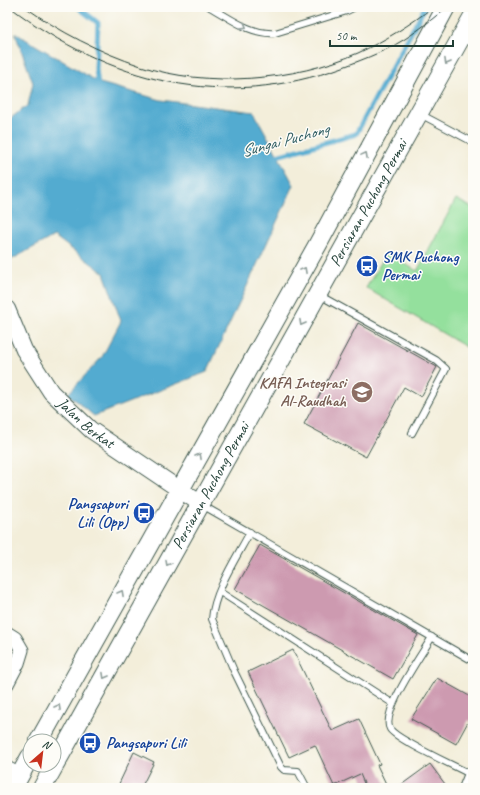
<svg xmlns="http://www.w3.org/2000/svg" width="480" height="795" font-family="Caveat,sans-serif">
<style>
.green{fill:#94e09d;stroke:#5a8e68}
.water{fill:#53abd0;stroke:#397482}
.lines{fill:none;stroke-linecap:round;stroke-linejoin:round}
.stream{stroke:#53abd0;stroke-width:5}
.building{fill:#cd9ab0}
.service-casing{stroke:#3f584d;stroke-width:8}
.minor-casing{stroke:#3f584d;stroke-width:15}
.tertiary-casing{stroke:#3f584d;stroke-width:18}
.secondary-casing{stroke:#3f584d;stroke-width:20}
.service{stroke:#fff;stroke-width:6}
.minor{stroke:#fff;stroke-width:13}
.tertiary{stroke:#fff;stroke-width:16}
.secondary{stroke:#fff;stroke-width:18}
.tram{stroke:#1f3d34;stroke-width:1}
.oneway{stroke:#8f9e9a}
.labels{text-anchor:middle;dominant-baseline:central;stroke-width:3;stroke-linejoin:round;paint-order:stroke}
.street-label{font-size:16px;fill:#1f3d34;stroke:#fdfcf7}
.transit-label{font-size:16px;font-weight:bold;fill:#164399;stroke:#fdfcf7;text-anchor:start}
.education-label{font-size:16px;font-weight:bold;fill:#785e54;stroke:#fdfcf7;text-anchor:end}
.water-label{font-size:17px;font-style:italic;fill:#2f5e63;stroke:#fdfcf7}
</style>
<rect width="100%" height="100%" fill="#fdfcf7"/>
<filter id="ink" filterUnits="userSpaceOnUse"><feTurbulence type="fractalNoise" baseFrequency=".025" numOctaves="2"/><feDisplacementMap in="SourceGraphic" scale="8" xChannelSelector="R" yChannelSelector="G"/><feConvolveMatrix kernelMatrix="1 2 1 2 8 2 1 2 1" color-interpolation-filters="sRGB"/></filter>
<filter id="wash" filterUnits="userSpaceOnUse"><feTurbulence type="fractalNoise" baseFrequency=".012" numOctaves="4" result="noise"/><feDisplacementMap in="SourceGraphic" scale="16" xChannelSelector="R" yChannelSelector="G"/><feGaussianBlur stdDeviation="0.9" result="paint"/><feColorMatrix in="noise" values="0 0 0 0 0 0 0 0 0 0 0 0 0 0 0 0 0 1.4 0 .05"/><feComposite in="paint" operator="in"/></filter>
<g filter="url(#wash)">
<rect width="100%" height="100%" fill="#f3eeda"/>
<path class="green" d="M456,199L473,208V351L366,288L387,253L417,271Z"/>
<path class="water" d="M15,33L100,83L161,100L254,112L294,185L207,372L94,416L68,394L102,357L121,321L104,273L54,236L9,261L7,255V121L28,105L33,83Z"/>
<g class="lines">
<path class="stream" d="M78,7L98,23L96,69L98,87
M273,157L356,134L425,7"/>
</g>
<g id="blocks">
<path class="building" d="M358,323L437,367L421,397L404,387L366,457L304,424Z
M260,545L418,635L393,679L235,589Z
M293,650L332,731L359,719L380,764L377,765L388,788H366L360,774L334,786L315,745L289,757L248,672Z
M437,678L473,698V723L469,720L456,744L411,719Z
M134,752L154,762L141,788H117Z
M430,764L448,788H397Z"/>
</g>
</g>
<g filter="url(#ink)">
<use href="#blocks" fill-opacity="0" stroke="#3f584d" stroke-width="1"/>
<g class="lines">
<g class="service-casing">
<path id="service" d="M210,7C230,18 251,35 275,33L347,11L355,7
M420,114L473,142
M319,295L436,360L446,369L412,433
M202,505L473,661
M250,532C237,557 214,591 212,619L234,671L281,767L284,770L298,771L307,788
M220,592L392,703
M432,637C422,654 380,713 390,729C397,740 453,765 468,773H473
M462,788L468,773"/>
</g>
<g class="minor-casing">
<path id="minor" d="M7,633L15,638L22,650L18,663L7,684
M7,768L20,775"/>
</g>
<g class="tertiary-casing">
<g id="tertiary">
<path id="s1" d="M7,309L24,350L51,392L91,430L201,504"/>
</g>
</g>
<g class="secondary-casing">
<g id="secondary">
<path d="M39,741L318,244L446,7"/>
<path d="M13,788L30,757"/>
<path id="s2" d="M42,788L473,16"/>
</g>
</g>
<use href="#service" class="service"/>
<use href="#minor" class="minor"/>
<use href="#tertiary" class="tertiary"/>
<use href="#secondary" class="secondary"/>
<path class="tram" d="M10,7C110,83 223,111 343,67C367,58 391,49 411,35C424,26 436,16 447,7
M25,7C60,32 99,52 141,66C207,88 294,81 358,53C384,41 410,25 433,7"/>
</g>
<defs><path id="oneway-chevron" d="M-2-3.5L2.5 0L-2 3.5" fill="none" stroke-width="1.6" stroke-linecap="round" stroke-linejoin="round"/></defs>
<g class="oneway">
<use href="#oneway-chevron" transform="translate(244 26) rotate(29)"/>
<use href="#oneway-chevron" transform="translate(447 62) rotate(119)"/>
<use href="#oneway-chevron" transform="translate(365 155) rotate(-62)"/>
<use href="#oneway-chevron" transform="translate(304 270) rotate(-61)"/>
<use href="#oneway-chevron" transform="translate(302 323) rotate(119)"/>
<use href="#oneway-chevron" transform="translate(199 456) rotate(-61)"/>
<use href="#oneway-chevron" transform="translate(168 563) rotate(119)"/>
<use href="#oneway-chevron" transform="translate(121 593) rotate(-61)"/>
<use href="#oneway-chevron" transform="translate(105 676) rotate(119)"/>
<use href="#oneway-chevron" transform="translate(58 707) rotate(-61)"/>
</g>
</g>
<defs>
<g id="bus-disc" transform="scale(1.15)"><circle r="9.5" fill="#1a4fb4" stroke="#fdfcf7"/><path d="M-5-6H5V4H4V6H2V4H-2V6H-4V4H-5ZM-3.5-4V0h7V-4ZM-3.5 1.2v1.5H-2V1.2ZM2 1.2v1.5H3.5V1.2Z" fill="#fff"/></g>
<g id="school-disc" transform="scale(1.15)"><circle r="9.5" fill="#8d6e63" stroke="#fdfcf7"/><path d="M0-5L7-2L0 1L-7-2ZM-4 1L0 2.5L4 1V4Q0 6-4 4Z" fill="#fff"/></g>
</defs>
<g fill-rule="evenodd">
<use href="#bus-disc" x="367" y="266"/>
<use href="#school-disc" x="362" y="392"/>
<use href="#bus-disc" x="144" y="513"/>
<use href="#bus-disc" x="90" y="743"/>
</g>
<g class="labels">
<g class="street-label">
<text stroke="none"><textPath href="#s2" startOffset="670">Persiaran Puchong Permai</textPath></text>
<text stroke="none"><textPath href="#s1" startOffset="141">Jalan Berkat</textPath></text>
<text stroke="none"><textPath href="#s2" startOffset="346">Persiaran Puchong Permai</textPath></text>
</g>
<g class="transit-label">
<text x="382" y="257">SMK Puchong<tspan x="382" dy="18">Permai</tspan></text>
<text x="128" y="504" text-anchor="end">Pangsapuri<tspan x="128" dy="18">Lili (Opp)</tspan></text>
<text x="106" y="743">Pangsapuri Lili</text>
</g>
<g class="education-label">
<text x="346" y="383">KAFA Integrasi<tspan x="346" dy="18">Al-Raudhah</tspan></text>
</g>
<g class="water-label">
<text transform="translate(285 140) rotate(-15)">Sungai Puchong</text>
</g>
</g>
<rect width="480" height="795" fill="none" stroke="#fdfcf7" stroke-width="24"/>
<g transform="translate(42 753) rotate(28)"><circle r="19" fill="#fdfcf7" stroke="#a4b0a9"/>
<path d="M0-3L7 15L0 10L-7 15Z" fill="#c8321e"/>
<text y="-6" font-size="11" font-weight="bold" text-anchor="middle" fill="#1f3d34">N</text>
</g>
<path d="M330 40v6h123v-6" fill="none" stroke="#1f3d34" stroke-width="2"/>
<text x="336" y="40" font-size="12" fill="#1f3d34" stroke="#fdfcf7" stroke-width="3" paint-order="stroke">50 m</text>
</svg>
